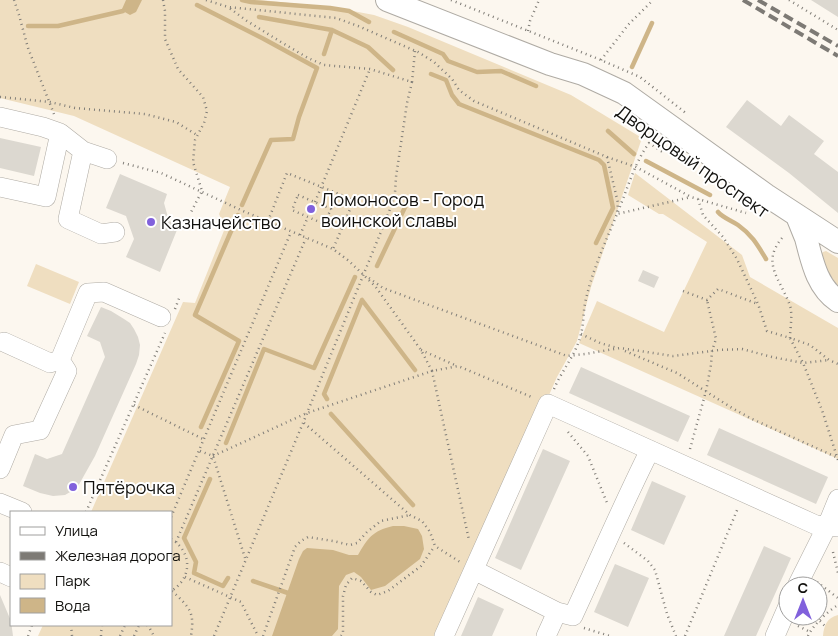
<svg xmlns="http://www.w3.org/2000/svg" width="838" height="636" font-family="Manrope,sans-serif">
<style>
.green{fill:#efdec0}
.water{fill:#ceb588}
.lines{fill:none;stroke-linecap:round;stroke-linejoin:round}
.stream{stroke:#ceb588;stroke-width:4.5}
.building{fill:#dcd8d0}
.minor-casing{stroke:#afaba4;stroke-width:20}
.major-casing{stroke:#afaba4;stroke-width:24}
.path{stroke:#817e78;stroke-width:2.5;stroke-dasharray:1 4;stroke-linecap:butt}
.minor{stroke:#fff;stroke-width:19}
.major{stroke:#fff;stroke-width:22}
.rail{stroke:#7d7a75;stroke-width:4;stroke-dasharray:10 5;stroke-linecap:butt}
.poi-dot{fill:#8161dc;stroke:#fff;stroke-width:2}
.labels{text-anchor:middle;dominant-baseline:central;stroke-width:4;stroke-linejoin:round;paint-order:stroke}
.street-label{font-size:18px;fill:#11100d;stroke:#fff}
.poi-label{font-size:18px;fill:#11100d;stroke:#fff;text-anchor:start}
</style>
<rect width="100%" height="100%" fill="#fcf7ef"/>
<path class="green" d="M0,0H261L337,8L374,15L408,27L571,95L642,138L591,287L577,341L557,377L443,636H38L43,625H171V512H91L183,302L195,303L225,228L219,214L230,187L74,116L0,98Z
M635,173L742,255L750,277L838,328V459L579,343L597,301L664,332L707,242L663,214H659L628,195Z
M826,251L838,258V289H837L820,255L823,252Z
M36,264L79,282L70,304L27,286Z
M838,615V636H823C824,625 827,618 838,615Z"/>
<path class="water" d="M126,0H142L136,12L130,15L123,11L122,9Z
M393,526H404L418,529L422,536L424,549L420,559L385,586L371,590L361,577L354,572L346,575L339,586L338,629L332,636H272L299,559L303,551L307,548L333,550L349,555H358C368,538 372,531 393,526Z"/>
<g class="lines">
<path class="stream" d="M242,0L251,2L330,8L349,11L369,22
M197,5L262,38L317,68L299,117L293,139L271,140L242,205
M259,17L332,30L368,47L393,70
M28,26H58L123,11
M394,32L443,54L448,61L477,72L501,71L536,86
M324,54L332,30
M632,67L652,23
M431,74L446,80L452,95L459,104L599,160L604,165L613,208L596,243
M608,131L634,154
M646,161L710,195
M718,212C723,218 731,220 738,225C752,235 757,244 766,259
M377,266L406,205
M362,300L415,370
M327,399L324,394L362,300
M331,414L413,505
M201,427L239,341L195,315L238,215
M226,443L264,349L314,368L355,277
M210,479L184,538L196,562L194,573L223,586L228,578
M253,581L288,593"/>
</g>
<path class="building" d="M811,0H838V17Z
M747,100L781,126L789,115L824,141L814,154L838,172V213L789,173L726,127Z
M0,138L41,147L34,176L0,168Z
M120,174L167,194L164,203L169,221L179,225L160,272L126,257L134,239L126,216L106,208Z
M643,270L659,277L654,288L638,281Z
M101,307L111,311L124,319L130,323L134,329L138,337L140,345L139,355L136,364L95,456L77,488L65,495L53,496L40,493L23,486L35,454L47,459L62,454L105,357L100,342L87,336Z
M581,367L690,416L678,442L569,393Z
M719,428L828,477L816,504L707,455Z
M543,449L570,461L521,570L495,558Z
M652,481L686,496L664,545L631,530Z
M764,546L791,558L784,574L756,636H724Z
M615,564L649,578L628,627L594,612Z
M0,595L11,621L13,636H0Z
M478,597L504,609L492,636H461Z"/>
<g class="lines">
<g class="minor-casing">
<path id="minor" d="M0,117L43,127L60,133L83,151L107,159
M83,151L68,219L101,234L115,232
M0,187L46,197L60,133
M4,342L50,363L60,360
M0,469L14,435L40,430L67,371L60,360L88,293L104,292L161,317
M0,503L22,512
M474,570L557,612L573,616C599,560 623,504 650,450
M0,572L11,577
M797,586L827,526L838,499
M444,636L548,404L816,525L838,527
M546,636L557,612
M775,636L788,606"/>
</g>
<g class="major-casing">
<path id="major" d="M387,0L550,64L583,74L624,93L766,195L838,242
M797,216C800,223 803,231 806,238C812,261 817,287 838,301"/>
</g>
<path class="path" d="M14,0L19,15L28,48L54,114
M163,0L165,11V39L178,69L203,97L207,111L204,123L195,140L193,162L202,191L190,214
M206,0L228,7L336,18L358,26L418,52L434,62L452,79L459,90L474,101L607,157L636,167L691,197L746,213
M451,0L601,60L640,77L687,114
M789,0L838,30
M528,31L530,21L539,0
M601,60L628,25L653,0
M412,82L415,51
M0,97L50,102L75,108L145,114L176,122L197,135
M607,157L618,203L617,214L691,197
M123,163L161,173L243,211L333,249L349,261L375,286L421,350L432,371L458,366L534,398
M298,195L331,209L324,224L292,210Z
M698,199L703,215L723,237L737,259L758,304L767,331L790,338L803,363L822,410L838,460
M315,202L370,69
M268,221L287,173L354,200L333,249
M300,235L308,217
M782,238C761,263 780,279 789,303C790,306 791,308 791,311C792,319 790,330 790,338L810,345L829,360L838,364
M369,278L383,288L567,356L585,354L620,348L673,356L719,350L742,349L772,357L803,363L829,360
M683,291L707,300L718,289L758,304
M175,309L180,296
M581,334L600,343L617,348
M421,350L457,366
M625,351L677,373L732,408L752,419L836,457
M554,389C562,370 577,353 581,334C584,322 583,311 586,299C593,268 607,239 619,209C628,187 635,162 649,143L664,153
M134,405L205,440
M304,423L410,515L422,521L430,532L435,546L460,562
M568,432L588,456L607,503
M690,449L706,391L711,365L712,351L716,339L707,300
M200,451L213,456L245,558
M213,456L307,413L432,371L469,540
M86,512L165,333
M171,517L291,232
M171,539C193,552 192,579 171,591
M176,542L306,238
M624,543L648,561L655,570L667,614L676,636
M833,552L838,573
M185,577L241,602L258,636
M817,582L838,598
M172,591C189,607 195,611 191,636
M820,621L825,626
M71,625L72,636
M147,625L149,627L154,636
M798,626L810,632
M584,628L610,636
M28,636L32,625
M101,636V633L102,625
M120,636L125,625
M134,636L139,625
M214,636L303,423L389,212L395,193L396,177L407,103L412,82L370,69L324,65L308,58L281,42L247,21L228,7
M263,636L295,547L301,541L308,537L333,541L350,545L357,543L367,532L381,521L410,515
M341,636L343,634V596L346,585L352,578L361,581L371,592L377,595L388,591L421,566L434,547
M685,636L738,508
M808,636C813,625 828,611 838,605"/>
<use href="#minor" class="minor"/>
<use href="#major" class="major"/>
<path class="rail" d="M743,0L838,56
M758,0L838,46"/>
</g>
<g class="poi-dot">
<circle cx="311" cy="209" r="5"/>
<circle cx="151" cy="222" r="5"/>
<circle cx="73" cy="487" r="5"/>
</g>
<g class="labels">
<g class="street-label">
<text transform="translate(693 161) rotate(35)">Дворцовый проспект</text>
</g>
<g class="poi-label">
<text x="321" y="199">Ломоносов - Город<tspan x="321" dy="21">воинской славы</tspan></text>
<text x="161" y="222">Казначейство</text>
<text x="83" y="487">Пятёрочка</text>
</g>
</g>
<rect x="10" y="511" width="162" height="115" fill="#ffffff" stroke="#a09f9e"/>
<rect x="20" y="527" width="25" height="8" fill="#ffffff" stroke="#a09f9e"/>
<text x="55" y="536" font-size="15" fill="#11100d">Улица</text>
<rect x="20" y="552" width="25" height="8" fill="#7d7a75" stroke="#a09f9e"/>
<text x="55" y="561" font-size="15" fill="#11100d">Железная дорога</text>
<rect x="20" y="574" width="25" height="15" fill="#efdec0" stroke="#a09f9e"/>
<text x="55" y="586" font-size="15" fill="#11100d">Парк</text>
<rect x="20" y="598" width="25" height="15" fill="#ceb588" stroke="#a09f9e"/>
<text x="55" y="611" font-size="15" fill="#11100d">Вода</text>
<g transform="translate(803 601)"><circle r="24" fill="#ffffff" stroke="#a09f9e"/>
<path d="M0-4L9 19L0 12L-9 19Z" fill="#8161dc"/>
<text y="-8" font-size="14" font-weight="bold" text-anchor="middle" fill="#11100d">С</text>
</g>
</svg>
